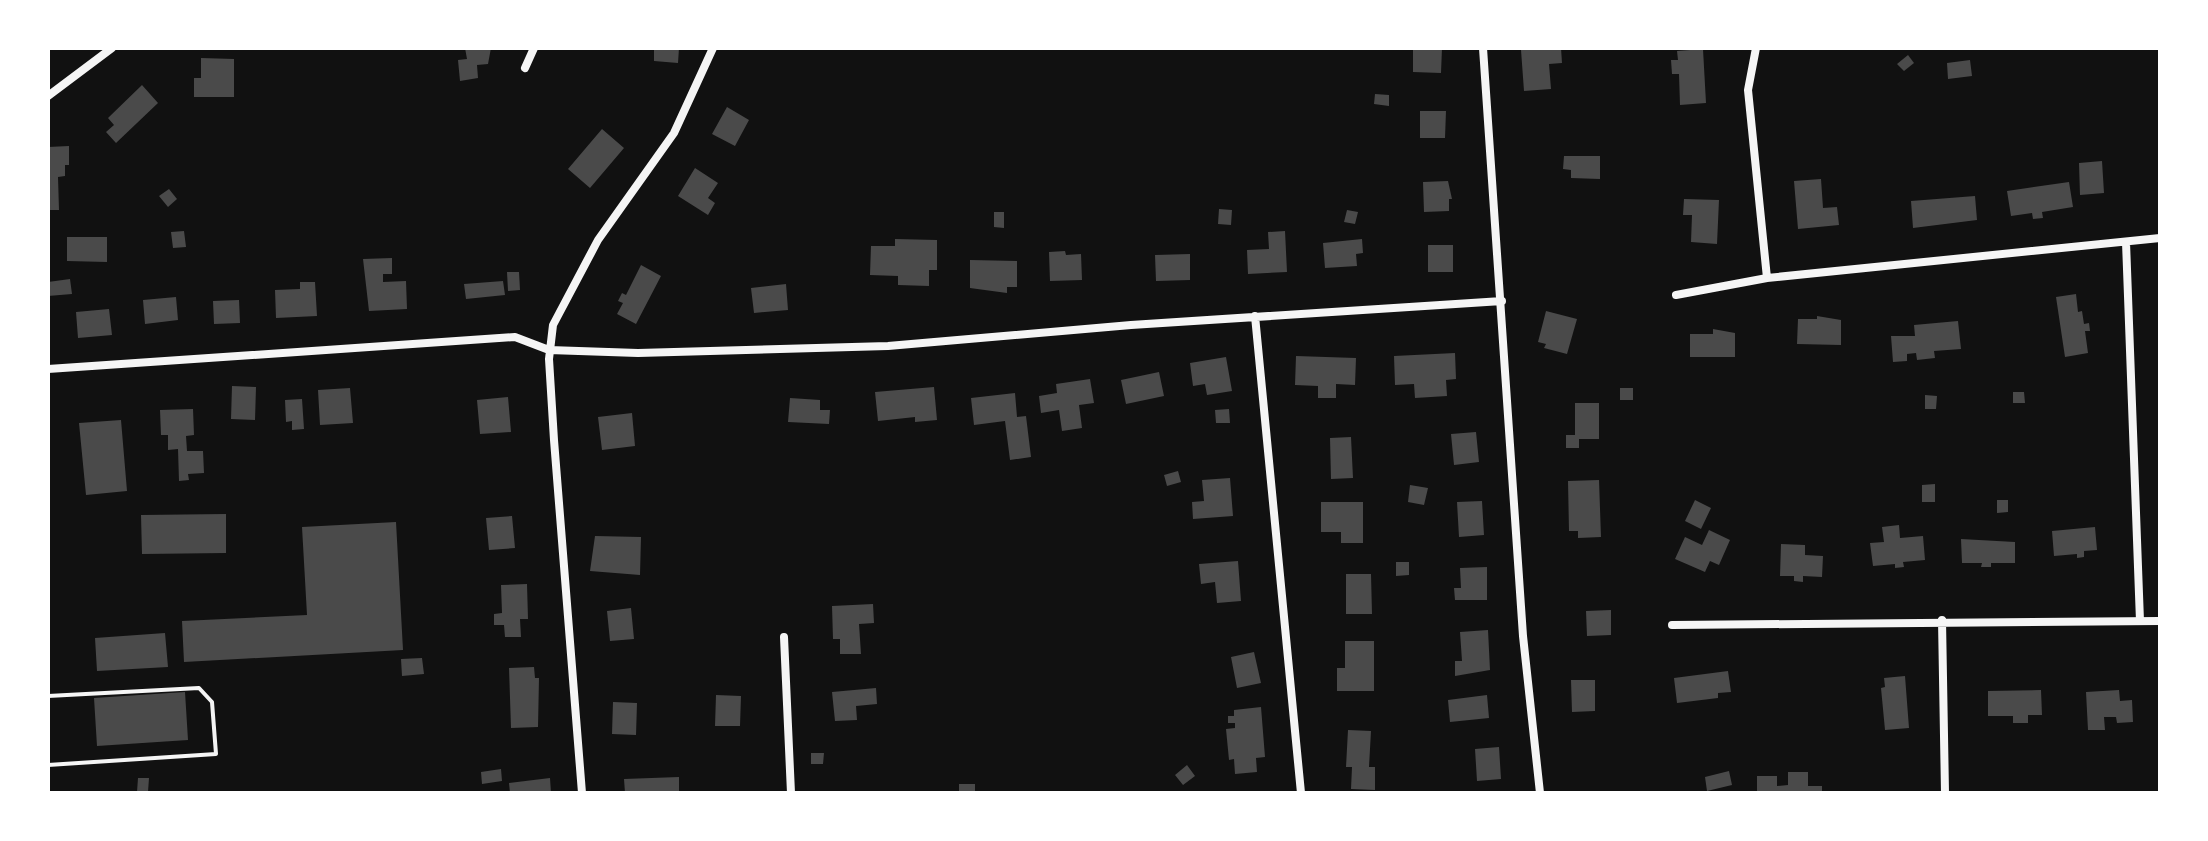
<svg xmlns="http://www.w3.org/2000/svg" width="2208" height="841" font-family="Quicksand,sans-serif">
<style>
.building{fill:#4a4a4a}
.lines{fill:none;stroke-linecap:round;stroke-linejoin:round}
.service{stroke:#f5f5f5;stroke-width:4}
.minor{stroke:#f5f5f5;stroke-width:8}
</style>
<rect width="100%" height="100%" fill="#111"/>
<path class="building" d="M465,48H491L488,64L477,65L478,78L460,81L458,60L467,59Z
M654,48H679L678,63L654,61Z
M1413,48H1442L1441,73L1413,72Z
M1561,48L1562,63L1549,64L1551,89L1524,91L1521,50Z
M1703,49L1706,103L1680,105L1679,74H1672L1671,60H1678L1677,51Z
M1908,55L1914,63L1904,71L1897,64Z
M201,58L234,59V97H194V78H201Z
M1970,60L1972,76L1948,79L1947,63Z
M142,85L158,103L116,143L106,132L114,125L108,118Z
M1375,94L1389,95V106L1374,104Z
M727,107L749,120L735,146L712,134Z
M1420,111H1446L1445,138H1420Z
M602,129L624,148L590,188L568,169Z
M69,146V165H65V176L58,177L59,210H48V147Z
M1564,156H1600V179L1571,178V170L1563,169Z
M2102,161L2104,193L2080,195L2079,163Z
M695,168L718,183L708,198L715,203L708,215L678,196Z
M1821,179L1823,208L1837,207L1839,225L1798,229L1794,181Z
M1448,181L1452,199H1449V211L1424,212L1423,182Z
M2069,182L2073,207L2042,212L2043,218L2033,219L2032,213L2011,216L2007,191Z
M169,189L177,199L168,207L159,196Z
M1975,196L1977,220L1913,228L1911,201Z
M1684,199L1719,200L1717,244L1691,242L1692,215H1683Z
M1219,209L1232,210L1231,225L1218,224Z
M1347,210L1358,212L1355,224L1344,222Z
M994,212H1004V228L994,227Z
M184,231L186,247L173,248L171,232Z
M1285,231L1287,272L1248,274L1247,250L1269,249L1268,232Z
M67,237H107V262L67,261Z
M895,239L937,240V270H929V286L898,285V276L870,275L871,246H895Z
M1362,239L1363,253L1356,254L1357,266L1325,268L1323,243Z
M1428,245H1453V272H1428Z
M1065,251L1066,255L1081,254L1082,280L1050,281L1049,252Z
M1190,254V280L1156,281L1155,255Z
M392,258V274H383V282L406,281L407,309L369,311L363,259Z
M970,260L1017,261V287H1007V293L970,288Z
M641,265L661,276L636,324L617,314L623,303L618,301L622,293L626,295Z
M507,272H519L520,290L508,291Z
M70,279L72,294L48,296V282Z
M503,281L505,295L466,299L464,284Z
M300,282H315L317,316L276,318L275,290L300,289Z
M786,284L788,310L754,313L751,288Z
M2076,294L2078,312L2082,311L2084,324L2089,323L2090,331H2085L2088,353L2065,357L2056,297Z
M176,297L178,320L145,324L143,300Z
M239,300L240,323L214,324L213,301Z
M109,309L112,335L78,338L76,312Z
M1546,311L1577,319L1567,354L1544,348L1546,344L1538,342Z
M1817,316L1841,320V345L1797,344L1798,319H1817Z
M1958,321L1961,349L1934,351L1935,358L1917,360L1916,353L1907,354V361L1893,362L1891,336H1915L1914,325Z
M1713,329L1735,333V357H1690V334H1713Z
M1455,353L1456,379L1446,380L1447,396L1415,398L1414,384L1395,385L1394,356Z
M1296,356L1356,358L1355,385L1336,384V398H1318V386L1295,385Z
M1226,357L1232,391L1207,395L1205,384L1193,386L1190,363Z
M1159,372L1164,396L1126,404L1121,380Z
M1090,379L1094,403L1079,405L1082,428L1062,431L1059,410L1041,413L1039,396L1057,393L1056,384Z
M232,386L256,387L255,420L231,419Z
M934,387L937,420L915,422V417L878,421L875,392Z
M350,388L353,423L320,425L318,390Z
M1620,388H1633V400H1620Z
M2013,392H2024L2025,403H2013Z
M1015,393L1017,417L1026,416L1031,457L1010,460L1005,421L974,425L971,398Z
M1925,395L1937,396L1936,409H1925Z
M508,397L511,432L480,434L477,400Z
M790,398L820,400V410H830L829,424L788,422Z
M302,399L304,429L292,430V421L286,422L285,400Z
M1575,403H1599V439H1579V448H1566V435H1575Z
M193,409L194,435L186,436L187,451H203L204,473L188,474L189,480L179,481L178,449L168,450V435H161L160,410Z
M1229,409L1230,423H1216L1215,410Z
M632,413L635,446L602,450L598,417Z
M121,420L127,491L86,495L79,423Z
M1476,432L1479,462L1454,465L1451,434Z
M1351,437L1353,478L1331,479L1330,438Z
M1178,471L1181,482L1167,486L1164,475Z
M1230,478L1233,516L1193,519L1192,502L1204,501L1202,480Z
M1599,480L1601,537L1578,538V531H1569L1568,481Z
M1935,484V502H1922V485Z
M1410,485L1428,488L1424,505L1408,502Z
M1695,500L1711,508L1701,529L1685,521Z
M1997,500H2008V512L1997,513Z
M1482,501L1484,535L1459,537L1457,502Z
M1321,502H1363V543H1341V532H1321Z
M226,514V553L142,554L141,515Z
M512,516L515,548L489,550L486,518Z
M396,522L403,650L184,662L182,621L307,615L302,527Z
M1899,525L1900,538L1923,536L1925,560L1903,562L1904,567L1895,568V564L1873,566L1870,543L1884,542L1882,527Z
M2095,527L2097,550L2084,551V557L2077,558V554L2054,556L2052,531Z
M1709,530L1730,540L1719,565L1710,561L1705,572L1675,559L1685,537L1702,545Z
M595,536L641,537L640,575L590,571Z
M1961,539L2015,542V563H1991V567H1981L1982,563H1962Z
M1781,544L1805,545V555L1823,556L1822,577L1803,576V582L1794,581V576H1780Z
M1238,561L1241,601L1217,603L1215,582L1201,584L1199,564Z
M1396,562H1409V575L1396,576Z
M1487,567V600H1455L1454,588H1461L1460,568Z
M1346,574H1371L1372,614H1346Z
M527,584L528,619H520L521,637H505L504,625H494V614L502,613L501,585Z
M873,604L874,623L859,624L861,654H840V639H833L832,606Z
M631,608L634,639L610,641L607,611Z
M1611,610V635L1587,636L1586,611Z
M1488,630L1490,670L1455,676V661H1462L1460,632Z
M165,633L168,667L97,671L95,638Z
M1345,641H1374V691H1337V668H1345Z
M1254,652L1261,683L1237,688L1231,657Z
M422,658L424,674L402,676L401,659Z
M534,667L535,678H539L538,727L511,728L509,668Z
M1728,671L1731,692L1718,693V698L1677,703L1674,678Z
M1905,676L1909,728L1885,730L1881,688L1885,687L1884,678Z
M1571,680H1595V711L1572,712Z
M876,688L877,704L856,706L857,720L835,721L832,692Z
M2041,690L2042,715H2028V723H2013V716H1988V691Z
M2119,690L2120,701L2132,700L2133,722L2117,723L2116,717H2104L2105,730H2088L2086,692Z
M185,692L188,740L97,746L94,698Z
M716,695L741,696L740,726H715Z
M1487,695L1489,718L1450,722L1448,700Z
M613,702L637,703L636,735L612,734Z
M1261,707L1265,757L1256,758L1257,772L1235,774L1234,759L1229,760L1226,729L1235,728V723H1228V716H1234V710Z
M1348,730L1371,731L1369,767H1375V790L1351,789L1352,767H1346Z
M1499,747L1501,779L1477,781L1475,749Z
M811,753H824L823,764H811Z
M1187,765L1195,776L1183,785L1175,775Z
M501,769L502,781L482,784L481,772Z
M1729,771L1732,785L1707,791L1705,777Z
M1788,772H1808V786H1822V793H1757V776H1777V786L1788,785Z
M679,777V793H625L624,779Z
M138,778H149L148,792H137Z
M550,778L551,793H510L509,783Z
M959,784H975V793H959Z"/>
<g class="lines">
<path class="service" d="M48,696L199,688L212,702L216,754L48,765"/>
<path class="minor" d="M1483,48L1523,636L1540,793
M1756,48L1748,90L1767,278
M525,68L534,48
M48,96L112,48
M2126,242L2140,621
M1676,295L1767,278L2160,238
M1255,316L1301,793
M48,369L515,337L549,350L638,353L888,346L1131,325L1502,301
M1942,620L1945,793
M1672,625L2160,621
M784,637L791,793
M582,793L554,440L549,359L553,325L598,240L674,133L713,48"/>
</g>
<rect width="2208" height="841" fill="none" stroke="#ffffff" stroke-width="100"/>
</svg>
